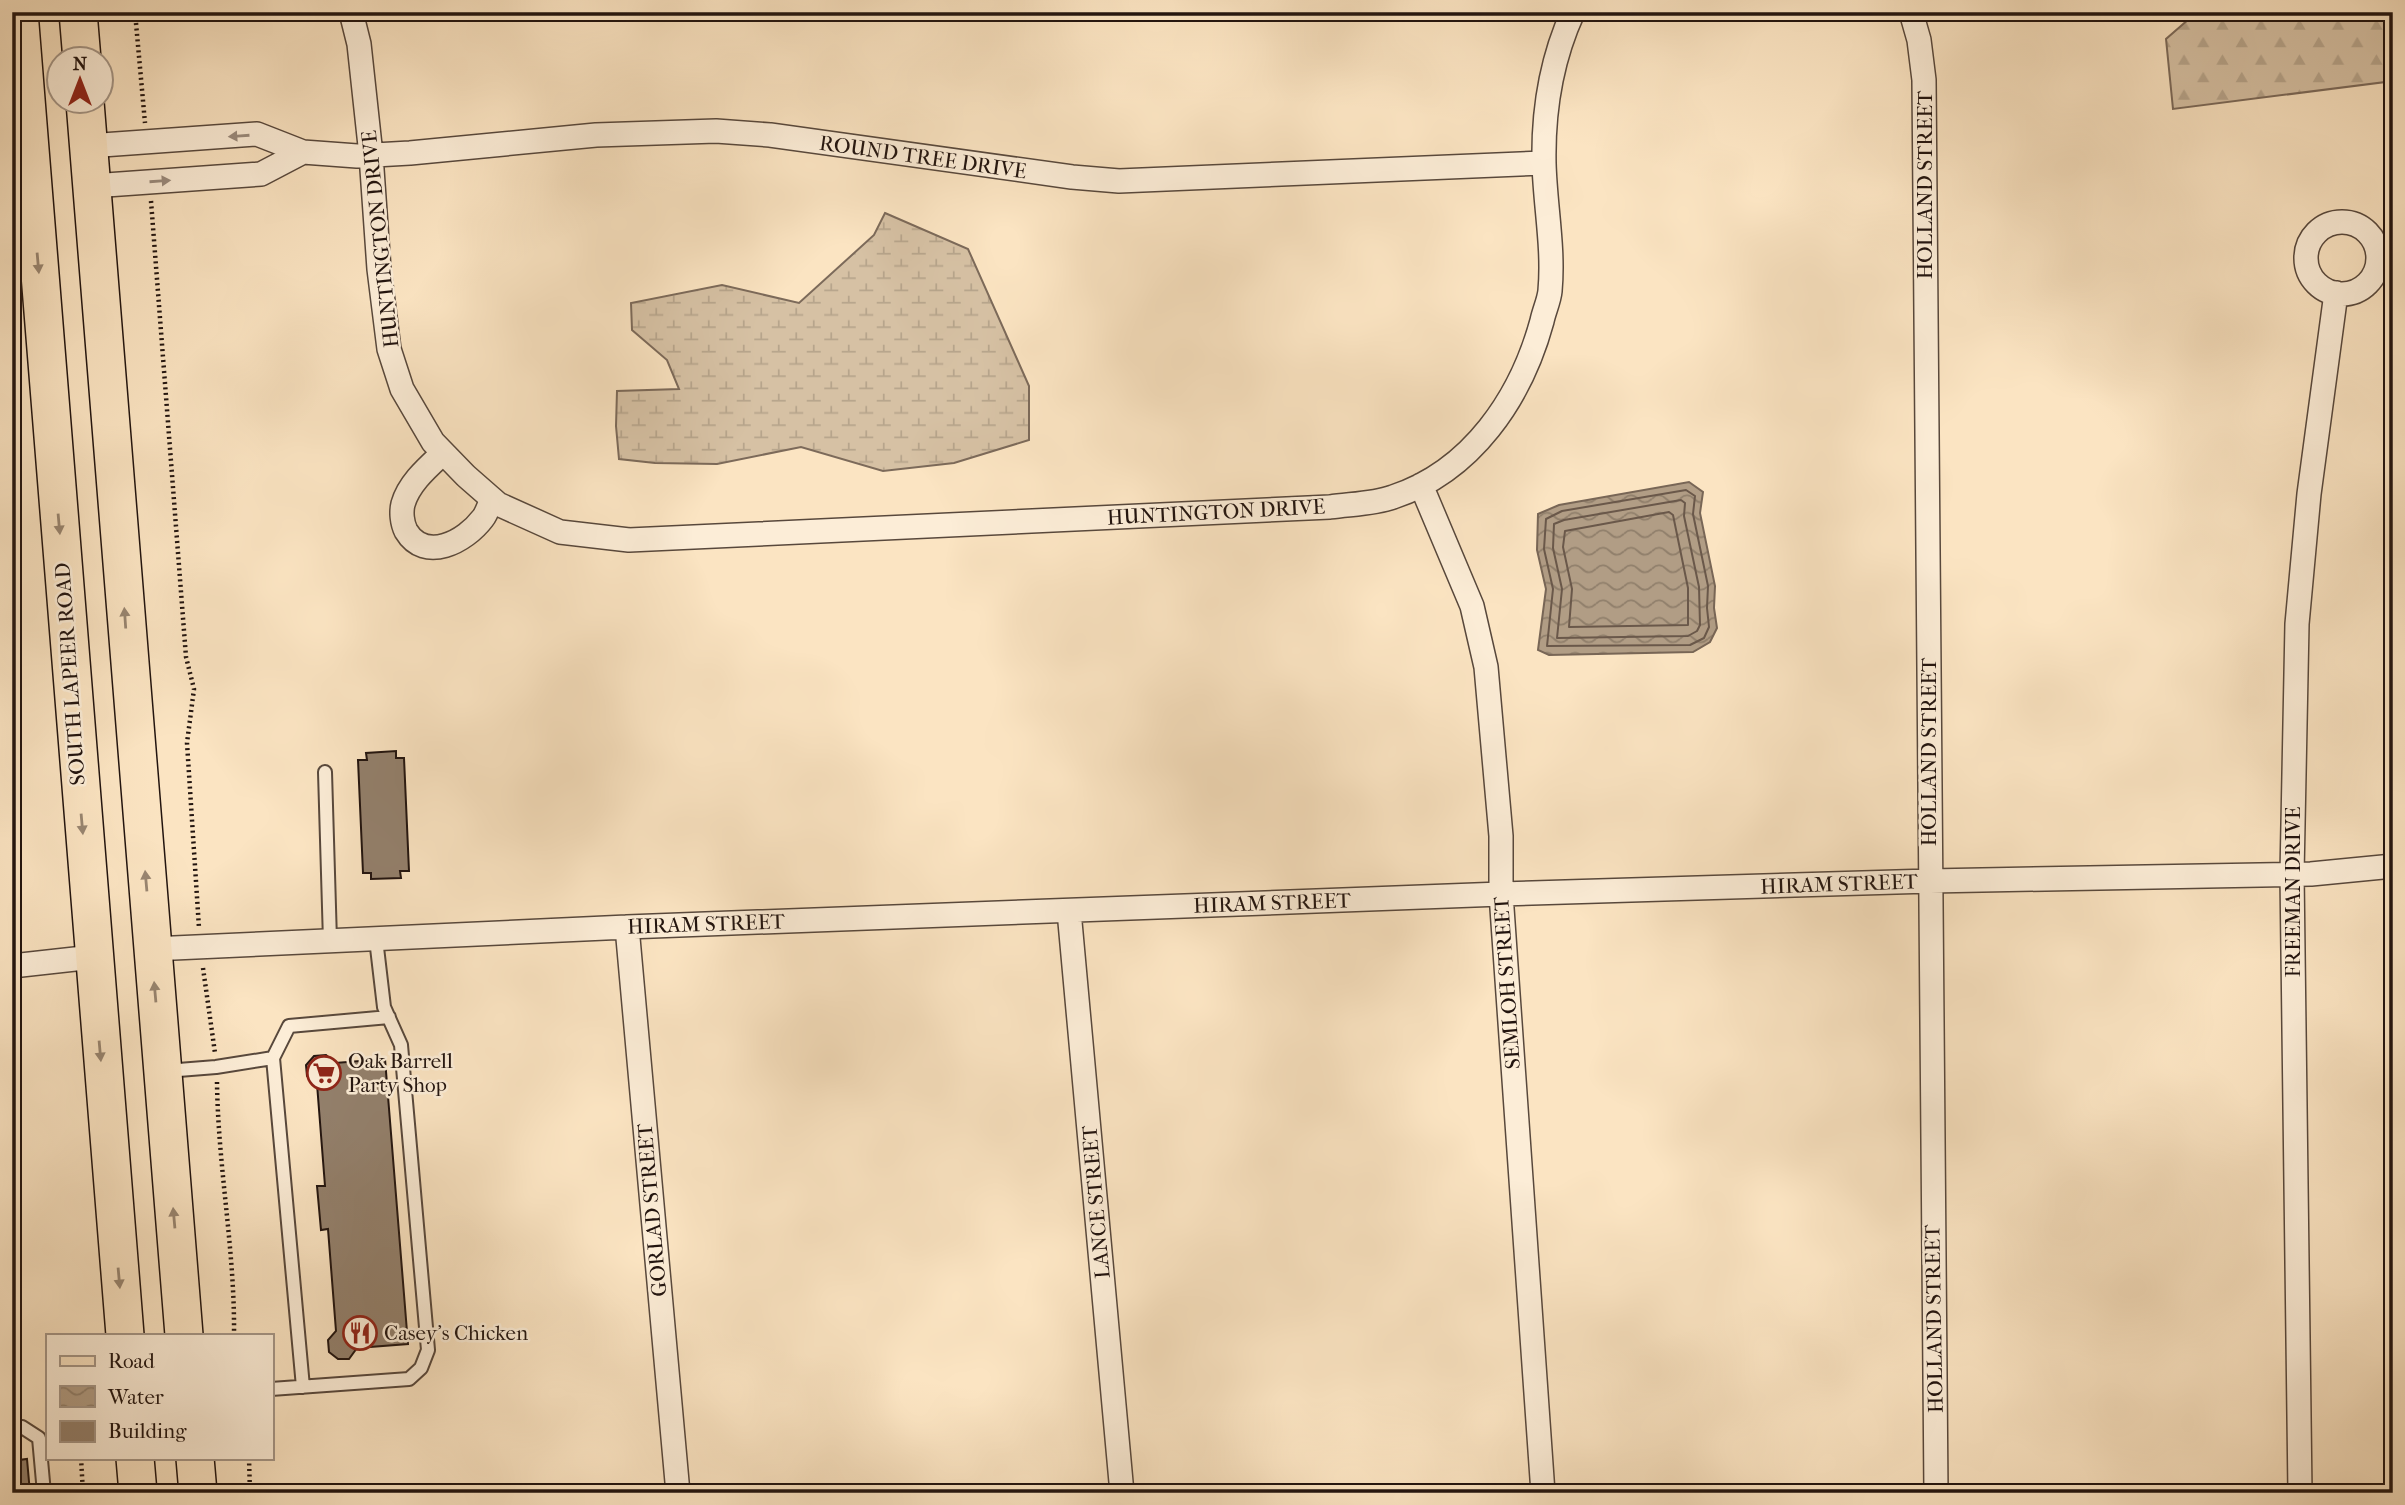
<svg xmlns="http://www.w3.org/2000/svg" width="2405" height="1505" font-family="'IM FELL French Canon',serif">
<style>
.forest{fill:url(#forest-firs);stroke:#7c6a5a;stroke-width:2}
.wetland{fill:url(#wetland-marsh);stroke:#7c6a5a;stroke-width:2}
.water{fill:url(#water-waves);stroke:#786656;stroke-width:2}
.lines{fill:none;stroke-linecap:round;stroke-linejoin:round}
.shore{stroke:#6a584a;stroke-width:2}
.building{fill:#93806c;stroke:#22140f;stroke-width:2}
.lane-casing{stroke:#58483c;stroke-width:16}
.street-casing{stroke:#58483c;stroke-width:26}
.primary-casing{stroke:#22140f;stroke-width:40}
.path{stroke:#22140f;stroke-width:4.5;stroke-dasharray:2 3.5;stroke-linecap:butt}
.lane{stroke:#fcedd7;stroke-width:12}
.street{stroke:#fcedd7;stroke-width:23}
.primary{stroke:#fbe4c2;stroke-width:37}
.oneway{fill:#9a8b7d}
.oneway2{fill:#998671}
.labels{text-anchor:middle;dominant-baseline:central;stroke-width:5;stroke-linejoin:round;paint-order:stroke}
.street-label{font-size:21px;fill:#22140f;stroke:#fcedd7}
.poi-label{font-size:21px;fill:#22140f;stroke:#fcedd7;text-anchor:start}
</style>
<defs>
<pattern id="forest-firs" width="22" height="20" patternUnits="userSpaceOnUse" patternTransform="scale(1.75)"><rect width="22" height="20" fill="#d6c1a4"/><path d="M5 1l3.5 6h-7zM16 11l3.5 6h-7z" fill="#b7a58c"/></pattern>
<pattern id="wetland-marsh" width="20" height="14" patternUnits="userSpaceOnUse" patternTransform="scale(1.75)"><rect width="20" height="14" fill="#d6c1a4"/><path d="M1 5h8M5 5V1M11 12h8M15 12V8" fill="none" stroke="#b7a58c"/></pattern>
<pattern id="water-waves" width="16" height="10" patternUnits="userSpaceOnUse" patternTransform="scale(1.75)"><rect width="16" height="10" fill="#b19d85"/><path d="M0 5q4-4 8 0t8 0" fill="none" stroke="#907f6b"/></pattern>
</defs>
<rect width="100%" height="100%" fill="#fbe4c2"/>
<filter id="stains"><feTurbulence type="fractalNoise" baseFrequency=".00286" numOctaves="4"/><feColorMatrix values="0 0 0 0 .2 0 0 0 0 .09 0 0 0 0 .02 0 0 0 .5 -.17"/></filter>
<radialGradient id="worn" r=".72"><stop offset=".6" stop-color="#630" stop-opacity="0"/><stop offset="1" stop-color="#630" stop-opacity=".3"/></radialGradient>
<path class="forest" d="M2197,12H2393V81L2173,109L2166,39Z"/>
<path class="wetland" d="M885,213L968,249L1029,386V440L954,463L883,471L801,447L717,464L655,463L619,459L616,426L617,391L679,389L667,360L632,330L631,303L722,285L799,303L874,235Z"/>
<path class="water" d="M1689,482L1703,492L1700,513L1715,586L1714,608L1717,628L1710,642L1693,652L1549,655L1538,650L1546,589L1537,550L1538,514L1559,505Z"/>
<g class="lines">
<path class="shore" d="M1686,490L1695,496L1693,514L1708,586L1707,608L1709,627L1704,638L1690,645L1547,646L1553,589L1544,549L1546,519L1562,511Z
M1681,500L1685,503L1684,516L1699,587L1700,625L1697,631L1688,636L1557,638L1562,589L1553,548L1554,524L1564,520Z
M1669,512L1673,515L1688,588V625L1569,627L1572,589L1563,547L1565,531Z"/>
</g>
<path class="building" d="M396,751V758H404L409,871H400L401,878L371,879V873H363L358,760H367L366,753Z
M326,1055L335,1063L385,1059L408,1344L357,1348L349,1359H338L329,1352L328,1340L336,1331L328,1229L321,1230L317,1186H325L317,1084L307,1076L306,1065L314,1056Z
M27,1459L30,1493H12V1461Z"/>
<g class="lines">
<g class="lane-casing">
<path id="lane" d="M325,772L330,941
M273,1058L303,1387
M166,1071L216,1067L273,1058L289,1026L389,1017
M271,1389L409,1379L421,1368L428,1350L401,1045L384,1007L376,939
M12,1428L22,1427L39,1438L44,1493"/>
</g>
<g class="street-casing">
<path id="street" d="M351,12L359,44L371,155L379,269L389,349L402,389L433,442L466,476L498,504L560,532L629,540L1330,507C1350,504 1374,504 1393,497C1472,471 1521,398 1542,321C1544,311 1549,301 1550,291C1554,248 1545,205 1544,163C1543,110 1551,60 1573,12
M1911,12L1919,40L1924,80L1936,1493
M88,146L257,134L303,152L357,156L410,153L596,135L716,131L770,135L1072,177L1119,181L1544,163
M92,186L261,174L303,152
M2306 258a36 36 0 1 1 72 0a36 36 0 1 1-72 0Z
M443,453C428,467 409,483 403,504C401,512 402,523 406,531C425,563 465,542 483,518C487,513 489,505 492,499
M1421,485L1472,606L1486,667L1501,836V894L1543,1493
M1069,911L1122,1493
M627,927L678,1493
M152,949L627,927L1501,894L1930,881L2311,874L2393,866
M12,966L93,957
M2300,1493L2292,874L2297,624L2309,494L2336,293"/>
</g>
<g class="primary-casing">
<path id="primary" d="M19,12L125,1335
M78,12L82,60
M85,102L184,1335
M135,1458L138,1493
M195,1458L198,1493"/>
</g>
<path class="path" d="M135,12L145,123
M151,201L186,657L194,689L187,743L199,928
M203,968L215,1053
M217,1082C218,1168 235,1250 234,1335
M81,1458L83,1493
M249,1458L250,1493"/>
<use href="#lane" class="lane"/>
<use href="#street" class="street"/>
<use href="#primary" class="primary"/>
</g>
<defs><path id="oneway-solid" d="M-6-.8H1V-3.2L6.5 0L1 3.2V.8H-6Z" transform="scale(1.75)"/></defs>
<g class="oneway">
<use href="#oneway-solid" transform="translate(239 136) rotate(176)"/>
<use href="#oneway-solid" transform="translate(160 181) rotate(-4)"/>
</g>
<g class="oneway2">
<use href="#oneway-solid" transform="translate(38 263) rotate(85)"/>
<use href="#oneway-solid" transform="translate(59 524) rotate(85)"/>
<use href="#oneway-solid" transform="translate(125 618) rotate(-94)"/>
<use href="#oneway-solid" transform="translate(82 824) rotate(85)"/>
<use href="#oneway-solid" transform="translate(146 881) rotate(-95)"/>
<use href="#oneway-solid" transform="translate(155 992) rotate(-95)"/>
<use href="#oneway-solid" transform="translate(100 1051) rotate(85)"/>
<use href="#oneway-solid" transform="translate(174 1218) rotate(-95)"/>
<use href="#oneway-solid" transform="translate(119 1278) rotate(85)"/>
</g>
<defs>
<g id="supermarket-ring" transform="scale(1.75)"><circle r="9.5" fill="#fcedd7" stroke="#8f2418" stroke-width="1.5"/><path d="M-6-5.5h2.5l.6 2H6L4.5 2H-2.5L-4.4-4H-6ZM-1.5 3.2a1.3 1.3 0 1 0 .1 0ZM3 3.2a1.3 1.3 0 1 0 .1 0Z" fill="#8f2418"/></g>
<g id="restaurant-ring" transform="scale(1.75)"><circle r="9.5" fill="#fcedd7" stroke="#8f2418" stroke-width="1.5"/><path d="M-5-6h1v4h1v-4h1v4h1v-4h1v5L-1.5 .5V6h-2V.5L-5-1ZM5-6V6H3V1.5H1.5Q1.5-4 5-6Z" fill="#8f2418"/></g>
</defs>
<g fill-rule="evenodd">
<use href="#supermarket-ring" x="324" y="1073"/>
<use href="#restaurant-ring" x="360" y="1333"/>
</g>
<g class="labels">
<g class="street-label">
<text transform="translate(923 157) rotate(8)">ROUND TREE DRIVE</text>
<text transform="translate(1925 185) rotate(-90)">HOLLAND STREET</text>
<text transform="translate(380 239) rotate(-96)">HUNTINGTON DRIVE</text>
<text transform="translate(1216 512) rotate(-3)">HUNTINGTON DRIVE</text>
<text transform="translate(70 674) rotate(-94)">SOUTH LAPEER ROAD</text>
<text transform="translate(1929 752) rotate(-90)">HOLLAND STREET</text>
<text transform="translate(1839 884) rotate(-2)">HIRAM STREET</text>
<text transform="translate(2293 892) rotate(-90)">FREEMAN DRIVE</text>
<text transform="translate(1272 903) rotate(-2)">HIRAM STREET</text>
<text transform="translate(706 924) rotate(-2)">HIRAM STREET</text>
<text transform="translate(1507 983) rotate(-94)">SEMLOH STREET</text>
<text transform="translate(1096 1202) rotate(-95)">LANCE STREET</text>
<text transform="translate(652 1210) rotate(-95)">GORLAD STREET</text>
<text transform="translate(1934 1319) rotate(-91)">HOLLAND STREET</text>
</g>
<g class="poi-label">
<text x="348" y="1061">Oak Barrell<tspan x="348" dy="24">Party Shop</tspan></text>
<text x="384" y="1333">Casey's Chicken</text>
</g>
</g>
<rect width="2405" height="1505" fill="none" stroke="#fbe4c2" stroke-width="42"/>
<rect x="14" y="14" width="2377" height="1477" fill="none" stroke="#22140f" stroke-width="3.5"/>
<rect x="21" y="21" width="2363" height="1463" fill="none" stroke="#22140f" stroke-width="2"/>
<rect x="46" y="1334" width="228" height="126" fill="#fcedd7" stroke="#a59687" stroke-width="2"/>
<rect x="60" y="1356" width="35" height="10" fill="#fbe4c2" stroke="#a59687" stroke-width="2"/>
<text x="108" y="1368" font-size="21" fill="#22140f">Road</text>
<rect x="60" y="1386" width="35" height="21" fill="url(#water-waves)" stroke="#a59687" stroke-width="2"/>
<text x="108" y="1404" font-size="21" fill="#22140f">Water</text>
<rect x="60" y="1421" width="35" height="21" fill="#93806c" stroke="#a59687" stroke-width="2"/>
<text x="108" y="1438" font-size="21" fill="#22140f">Building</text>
<g transform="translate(80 80)"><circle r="33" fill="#fcedd7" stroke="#a59687" stroke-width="2"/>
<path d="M0-5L12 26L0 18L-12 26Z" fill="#8f2418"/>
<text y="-10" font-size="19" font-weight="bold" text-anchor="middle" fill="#22140f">N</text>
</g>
<rect width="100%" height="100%" filter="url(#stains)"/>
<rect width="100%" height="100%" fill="url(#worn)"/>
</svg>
